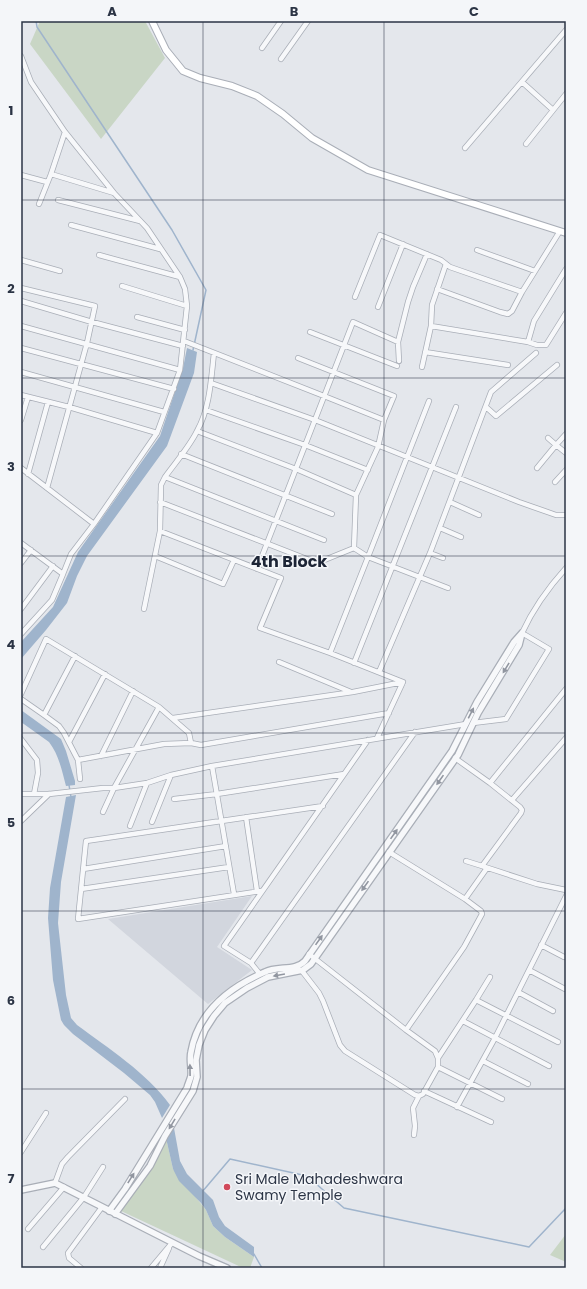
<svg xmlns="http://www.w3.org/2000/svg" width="587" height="1289" font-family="Poppins,sans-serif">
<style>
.built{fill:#d2d6de}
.green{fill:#c9d6c5}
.water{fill:#9fb4cc}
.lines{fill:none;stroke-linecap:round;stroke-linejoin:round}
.stream{stroke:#9fb4cc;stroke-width:1.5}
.minor-casing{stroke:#a9aeb7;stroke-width:6}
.tertiary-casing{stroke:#a9aeb7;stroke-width:8}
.secondary-casing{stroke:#a9aeb7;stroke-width:8}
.minor{stroke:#f7f8fa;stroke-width:4.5}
.tertiary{stroke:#f7f8fa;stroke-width:5.5}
.secondary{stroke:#fff;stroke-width:6}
.oneway{fill:#9196a0}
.grid{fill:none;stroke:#2b3445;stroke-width:1;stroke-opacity:0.55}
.poi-dot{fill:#d1495b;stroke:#f4f6f9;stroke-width:1.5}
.labels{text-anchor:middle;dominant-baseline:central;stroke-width:3;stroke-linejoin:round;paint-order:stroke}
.poi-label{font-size:14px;fill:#2b3445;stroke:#f4f6f9;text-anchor:start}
.quarter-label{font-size:16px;font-weight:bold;fill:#1d2536;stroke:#f4f6f9}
.neatline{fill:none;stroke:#2b3445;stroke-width:1.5}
.grid-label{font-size:13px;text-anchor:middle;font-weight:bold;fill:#2b3445}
</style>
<rect width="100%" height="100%" fill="#e4e7ec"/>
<path class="built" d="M252,896L217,947L252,970L208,1004L108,919Z"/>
<path class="green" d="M40,21H145L165,58L101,139L30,44Z
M166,1138L173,1169L206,1210L213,1226L225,1237L254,1257L250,1268H243L121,1211L144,1177Z
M566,1234V1262L550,1255Z"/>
<path class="water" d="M187,348L197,352L194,373L167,446L87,556L77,576L67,603L46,630L21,659V642L53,607L78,552L160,436L183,368Z
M21,710L61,739L66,751L75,781V785L66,786C62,771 59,755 49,742L21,722Z
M76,795L61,882L58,923L66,995L71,1018L77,1025C108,1048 147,1073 170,1105L162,1118L155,1102L150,1095L124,1073L73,1034L64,1025L61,1020L53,980L48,918L50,888L66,797Z
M174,1128L180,1161L187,1174L213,1200L219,1217L225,1226L254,1247V1257L225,1237L213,1226L206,1210L201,1203L179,1181L173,1169L166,1138Z"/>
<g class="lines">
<path class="stream" d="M36,21L37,27L172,230L206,290L193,350
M69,785L71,797
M202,1192L230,1159L307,1176L344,1208L529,1247L566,1208
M254,1254L262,1268"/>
<g class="minor-casing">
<path id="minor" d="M262,48L281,21
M21,56L31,82L65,132L114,193L147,228L180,277L185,289L187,306L180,370L157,433L94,524L71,554L63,574
M281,59L308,21
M522,82L553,110
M526,144L566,94
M465,148L566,30
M51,174L114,193
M21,175L47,182
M58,200L140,221
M39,204L51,174L65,132
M71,225L160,249
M477,250L535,271
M99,255L180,277
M21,260L60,271
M122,286L187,306
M21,288L95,306L87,343L47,488
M437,289L500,312L508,314L512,311L522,292L560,231
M355,297L380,235L441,260L450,267L522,292
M21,301L92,322L183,346
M378,307L403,244
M137,317L185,330
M21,326L180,370
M431,326L528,342L534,321L566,269
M310,332L397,366
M184,341L324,396L384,420
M528,342L537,345H546L566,313
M21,348L174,389
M425,352L508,365
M298,358L394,396L384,420L378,447L356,495L354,548L368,557L429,401
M399,361L398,342L408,302L413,287L427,254
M422,367L431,326L432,305L446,264
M21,372L164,412
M211,383L315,420L519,502L556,515H566
M21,395L69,407L157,433
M486,407L496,416L557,365
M206,410L305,445L368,470
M21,420L28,397
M197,431L296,469L356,495
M566,434L556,445L566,453
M181,454L332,514
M21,468L94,524
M537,468L556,445L548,438
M28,474L48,402
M165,477L324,540
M555,482L566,470
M160,502L317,563L354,548
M450,502L479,515
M440,528L461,537
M160,531L281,578L260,628L330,653L403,682
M21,543L63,574L52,600L21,634
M430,553L443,558
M155,556L223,584L234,560
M21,563L31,550
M257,569L353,322L398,342
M21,609L53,566
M144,609L160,531L161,485L165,477C175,463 190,446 197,431C210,408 211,379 214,353
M330,653L368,557L448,588
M279,662L351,692
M354,663L456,407
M379,672L430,553L491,392L536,353
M21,694L46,639L159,707L189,733L191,743
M21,699L44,715L59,726L64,733L78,760L80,779
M44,715L75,656
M173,718L353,692L403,682
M473,723L506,719L549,649L522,633C533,609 548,588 566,568
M377,738L403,682
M21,739L37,760L38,773L34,794
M69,742L105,674
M101,756L133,691
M455,758L490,783L520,807L522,810L521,813L482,866L537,884L566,890
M78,760L164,744L191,743L201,745L389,713
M212,766L234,894
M490,783L566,689
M21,794H49L103,788H114L147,783L171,775L212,766L466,724
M174,799L217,794L344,774
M512,800L566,738
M103,812L114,788L159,707
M246,817L257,891
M21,821L49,794
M152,822L171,775
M130,826L147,783
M389,852L465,899L481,911L482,914L464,947L406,1030
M466,861L482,866
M83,869L226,846
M81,889L229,867
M261,891L78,919L86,841L323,806
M465,899L487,868
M541,945L564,957
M251,963L415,732
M529,970L565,989
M302,971L319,993L323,1001L340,1045L345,1051L415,1095L419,1096L423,1094L438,1067V1058L435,1051L406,1030L309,954
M259,973L251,963L224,946L368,740
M518,992L553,1011
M476,1000L558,1042
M463,1021L549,1066
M438,1058L476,1000L490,977
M483,1061L528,1084
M438,1067L502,1099
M424,1091L491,1122
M457,1107L495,1038L566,896
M414,1135L415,1126L413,1108L419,1096
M21,1152L46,1113
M55,1183L62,1164L68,1157L125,1099
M28,1229L64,1187
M43,1247L84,1197L103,1167
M81,1268L69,1258L68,1253L102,1207
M151,1268L172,1243
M160,1268L169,1248"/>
</g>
<g class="tertiary-casing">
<path id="tertiary" d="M21,1190L55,1183L199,1256L227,1268
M109,1211L125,1189L187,1088C188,1084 190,1080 191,1076C192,1068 189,1060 191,1052C198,1012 230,987 265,972C277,966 296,971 305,961L452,751L477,702L514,642L522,633
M115,1214L150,1166L165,1136L193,1091L197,1077L196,1060L199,1045L205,1030L214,1016L225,1003L247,988L268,977L303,970L311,964L458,755L478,713L519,645L522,633"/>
</g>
<g class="secondary-casing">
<path id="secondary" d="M152,21L166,50L183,71L200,78L232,86L257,96L283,114L312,138L368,170L566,233"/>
</g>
<use href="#minor" class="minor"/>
<use href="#tertiary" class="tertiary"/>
<use href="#secondary" class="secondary"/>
</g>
<defs><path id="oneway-solid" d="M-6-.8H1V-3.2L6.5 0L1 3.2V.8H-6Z"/></defs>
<g class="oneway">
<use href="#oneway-solid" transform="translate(506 668) rotate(121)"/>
<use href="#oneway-solid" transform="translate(471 713) rotate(-63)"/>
<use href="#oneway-solid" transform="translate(440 780) rotate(125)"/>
<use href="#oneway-solid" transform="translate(394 834) rotate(-55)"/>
<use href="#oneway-solid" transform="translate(365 886) rotate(125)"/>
<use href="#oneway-solid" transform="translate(319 940) rotate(-55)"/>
<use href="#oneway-solid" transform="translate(279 975) rotate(170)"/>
<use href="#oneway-solid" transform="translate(190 1070) rotate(-91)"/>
<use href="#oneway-solid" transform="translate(172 1124) rotate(121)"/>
<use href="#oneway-solid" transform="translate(131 1178) rotate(-58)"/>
</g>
<path class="grid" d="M203,21V1268M384,21V1268M21,200H566M21,378H566M21,556H566M21,733H566M21,911H566M21,1089H566"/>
<circle class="poi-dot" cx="227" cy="1187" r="4"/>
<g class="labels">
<g class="poi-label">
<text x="235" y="1179">Sri Male Mahadeshwara<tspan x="235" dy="16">Swamy Temple</tspan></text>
</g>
<g class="quarter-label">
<text x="289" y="561">4th Block</text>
</g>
</g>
<rect width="587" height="1289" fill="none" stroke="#f4f6f9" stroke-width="44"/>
<rect x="22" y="22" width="543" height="1245" class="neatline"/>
<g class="grid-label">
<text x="112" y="16">A</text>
<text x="294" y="16">B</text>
<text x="474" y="16">C</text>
<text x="11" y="115">1</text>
<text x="11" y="293">2</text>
<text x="11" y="471">3</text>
<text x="11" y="649">4</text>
<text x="11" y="827">5</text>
<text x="11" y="1005">6</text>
<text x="11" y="1183">7</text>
</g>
</svg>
